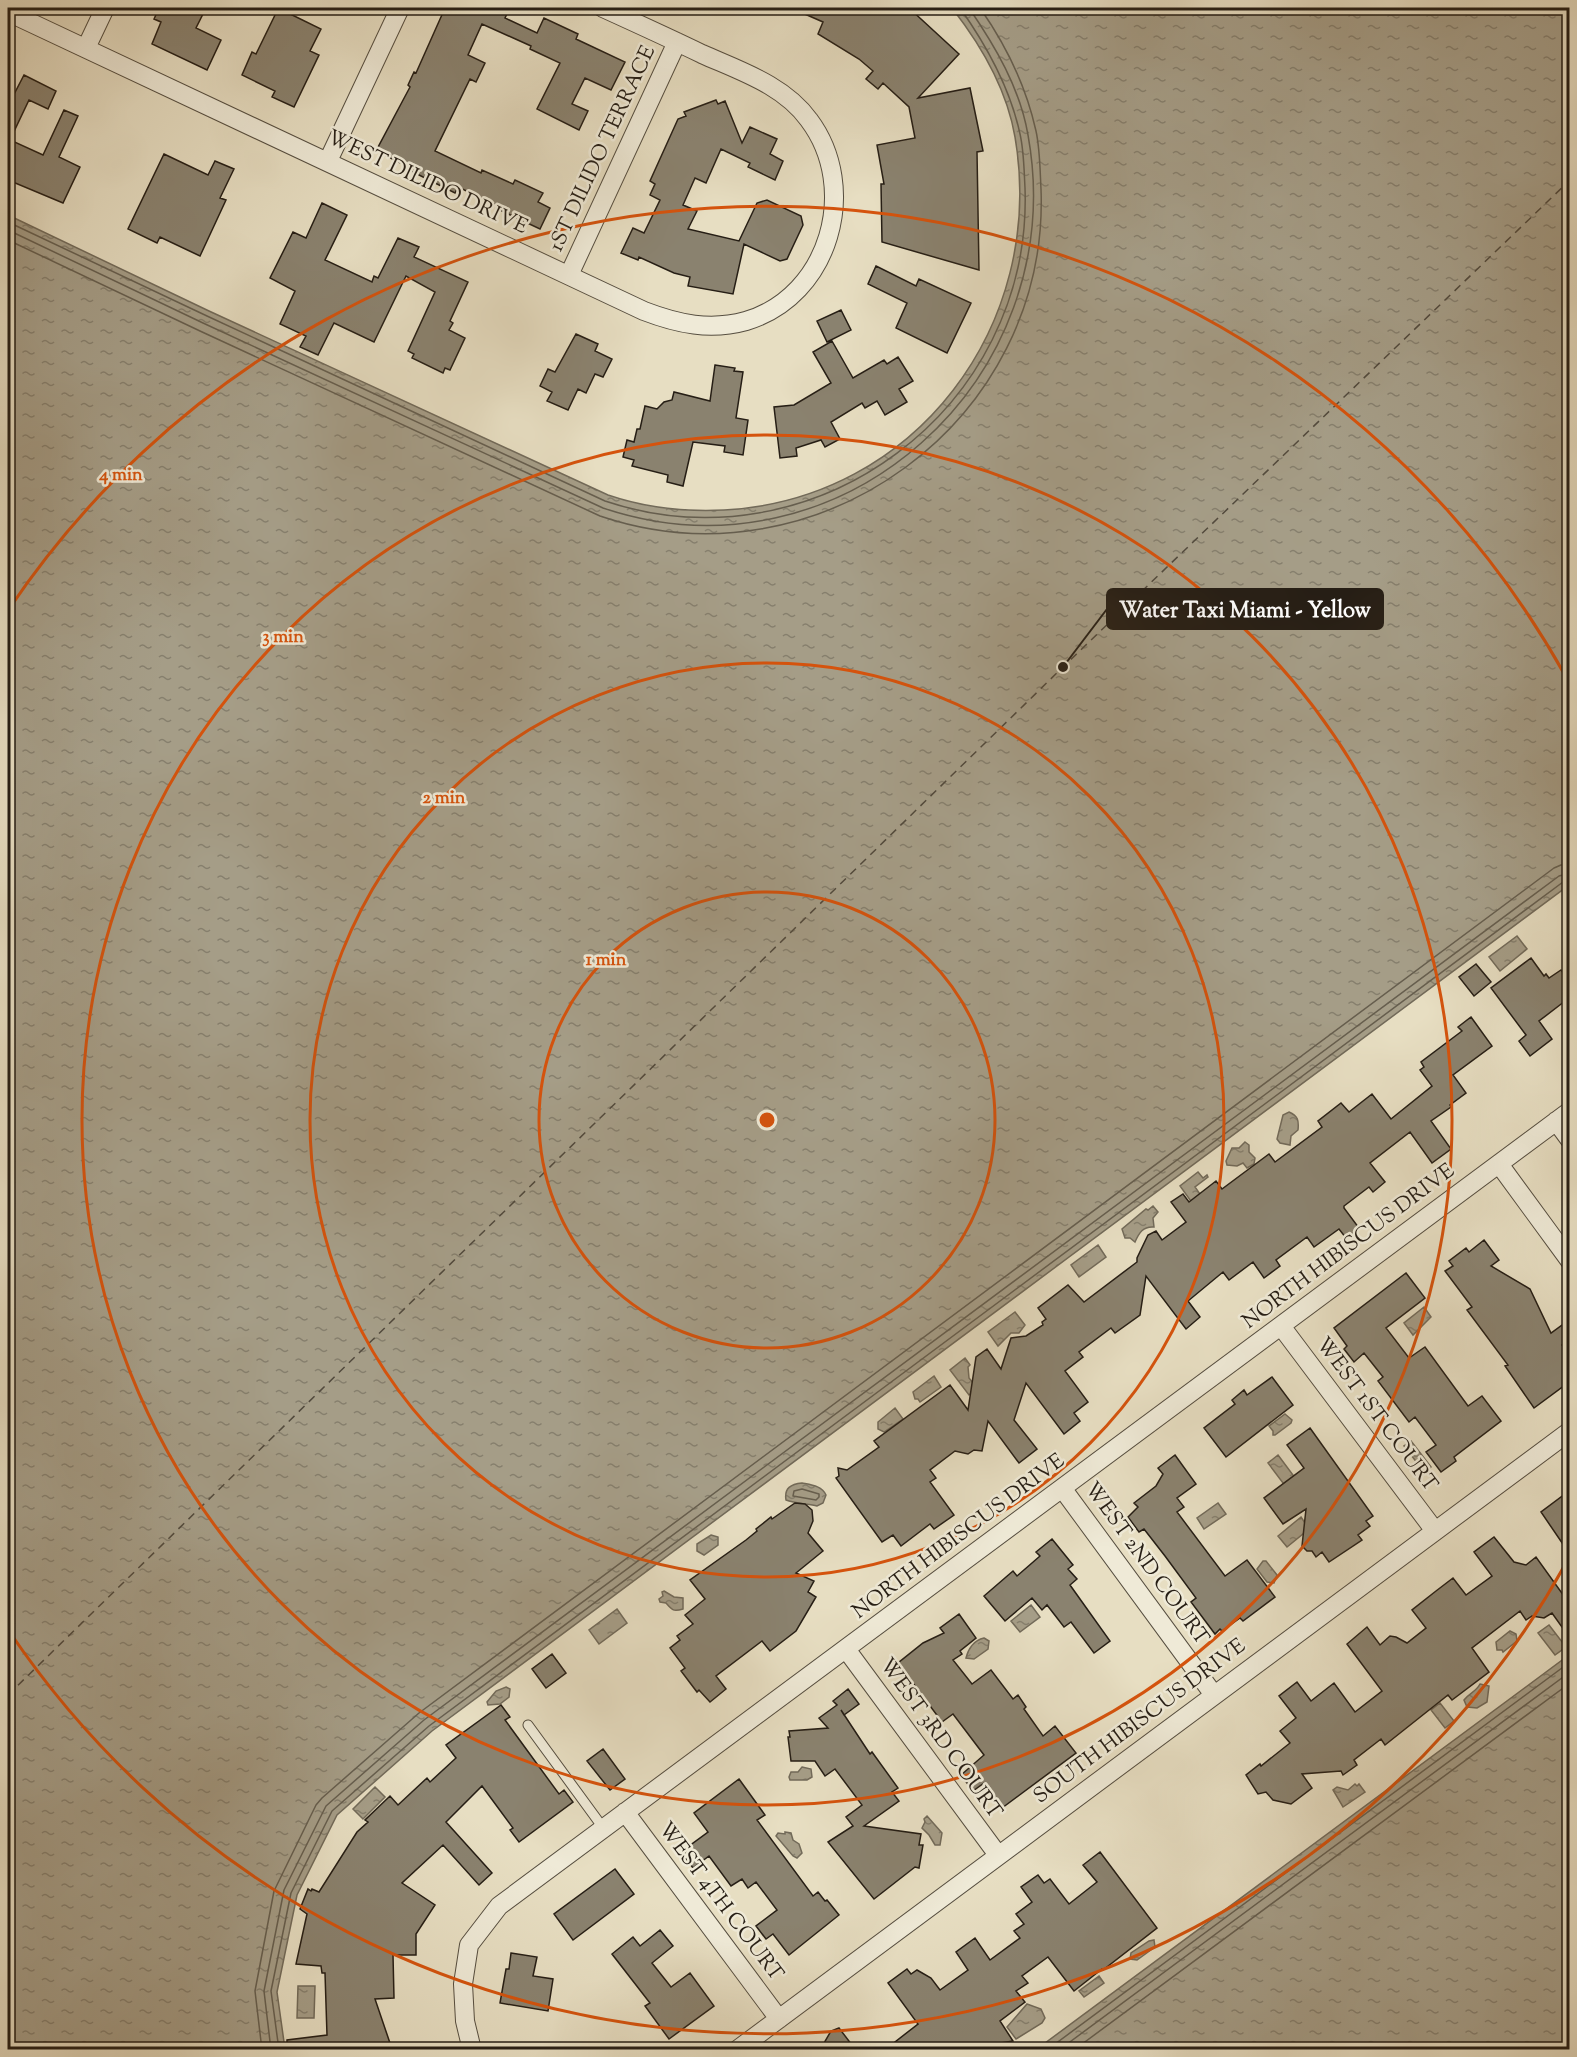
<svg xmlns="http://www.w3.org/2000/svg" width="1577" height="2057" font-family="'Sorts Mill Goudy',serif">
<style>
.water{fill:url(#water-ripples);stroke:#726a59;stroke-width:1.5}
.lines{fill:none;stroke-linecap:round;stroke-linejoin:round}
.shore{stroke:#665e4e;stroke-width:1.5}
.ferry{stroke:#524a3d;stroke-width:1.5;stroke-dasharray:8 6;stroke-linecap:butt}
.building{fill:#8a826f;stroke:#261e15;stroke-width:1.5}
.service-casing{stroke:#564e40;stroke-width:11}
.minor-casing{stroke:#564e40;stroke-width:20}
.service{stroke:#efead7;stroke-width:9}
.minor{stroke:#efead7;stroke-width:18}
.ring{fill:none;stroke:#d5530d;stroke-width:3}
.labels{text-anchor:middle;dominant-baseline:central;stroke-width:5;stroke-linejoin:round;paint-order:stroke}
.street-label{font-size:21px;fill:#261e15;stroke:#efead7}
.centre{fill:#d5530d;stroke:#efead7;stroke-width:3}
.ring-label{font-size:18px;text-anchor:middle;font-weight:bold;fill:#d5530d;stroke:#efead7;stroke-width:5;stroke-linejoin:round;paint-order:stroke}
.leader{fill:none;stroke:#261e15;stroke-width:2}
.callout-dot{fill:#261e15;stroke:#efead7;stroke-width:2}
.callout{fill:#261e15;stroke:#261e15;stroke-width:2}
.callout-label{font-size:22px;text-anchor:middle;font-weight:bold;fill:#fff}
</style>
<defs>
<pattern id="water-ripples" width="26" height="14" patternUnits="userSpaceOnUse" patternTransform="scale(1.5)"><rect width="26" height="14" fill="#a59d87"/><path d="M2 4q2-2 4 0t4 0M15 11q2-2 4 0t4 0" fill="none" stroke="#867f6d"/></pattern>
</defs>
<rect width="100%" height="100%" fill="#e7dec2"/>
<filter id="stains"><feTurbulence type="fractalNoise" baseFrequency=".00333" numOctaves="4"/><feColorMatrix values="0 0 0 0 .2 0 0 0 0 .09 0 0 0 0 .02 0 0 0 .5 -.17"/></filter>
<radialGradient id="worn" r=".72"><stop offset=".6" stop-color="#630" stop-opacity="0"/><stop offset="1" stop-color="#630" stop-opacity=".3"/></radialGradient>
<path class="water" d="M952,8H1569V885L432,1731L337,1815L297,1895L277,1992L285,2049H8V215L209,311L608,495C646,508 683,512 724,510C915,500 1047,325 1015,137C1007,90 981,45 952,8Z
M1517,936L1527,949L1500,971L1489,957Z
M1289,1112C1298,1116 1299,1120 1298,1130L1291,1136L1290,1145L1280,1143L1277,1139L1283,1115Z
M1245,1142L1249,1145V1152L1255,1158L1254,1164L1247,1168L1243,1163L1237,1166L1227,1165L1226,1161L1232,1148H1239Z
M1198,1172L1203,1178L1207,1175L1208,1177L1195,1187L1207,1204L1198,1211L1180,1186Z
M1153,1206L1158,1212L1153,1218L1154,1227C1143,1226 1139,1233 1135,1242L1130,1238H1125L1122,1229L1146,1209L1148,1210Z
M1098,1245L1106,1257L1079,1277L1071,1265Z
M1424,1307L1431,1317L1413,1335L1404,1323Z
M1015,1312L1025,1325L1019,1333H1011L998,1346L988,1332Z
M965,1358L970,1365L968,1367L969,1378L977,1388L969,1395L950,1370Z
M934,1376L941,1387L920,1402L918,1399H915L913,1392Z
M895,1408L903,1419L884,1432L878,1429V1422Z
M1285,1414L1292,1420L1291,1423L1275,1435H1273V1431L1269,1426Z
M1411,1441L1431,1467L1425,1473L1404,1446Z
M1278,1455L1296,1479L1286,1487L1268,1463Z
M802,1483C812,1485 822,1486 826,1495L823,1503L817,1506C808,1504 794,1503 786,1500C784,1488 791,1484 802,1483Z
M1218,1503L1226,1514L1204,1529L1197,1518Z
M1301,1517L1309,1529L1287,1547L1278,1536Z
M711,1535L718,1537V1545L704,1555L697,1551V1544Z
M1263,1561H1266L1277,1575L1274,1583L1267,1582L1257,1569Z
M664,1591L674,1597L683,1598V1609C673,1612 672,1610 666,1603L660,1602L659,1599L663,1596L662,1592Z
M1031,1605L1040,1617L1020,1632L1011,1621Z
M617,1609L627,1623L599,1644L589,1630Z
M1549,1625L1566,1647L1555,1655L1538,1633Z
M1510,1631L1516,1634L1517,1641L1503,1652L1502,1650H1497L1496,1642Z
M984,1638L989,1641L988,1649L974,1659L966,1658C968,1649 974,1640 984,1638Z
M1569,1655V2049H1037Z
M1480,1684L1489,1686L1487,1702L1477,1708L1467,1707L1464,1700C1469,1693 1476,1692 1480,1684Z
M506,1687L510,1689L509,1697L500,1704L488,1705L487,1702L496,1691Z
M1440,1703L1454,1721L1445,1728L1431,1710Z
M802,1767L811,1769L812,1777L807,1780H790L789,1777L791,1772H798Z
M1355,1784L1357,1786L1359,1784L1365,1792L1343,1807L1333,1790L1337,1787L1348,1790Z
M375,1787L385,1797L363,1819L353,1809Z
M927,1816L942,1833L940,1845H935L929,1835L922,1828L925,1822L924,1819Z
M785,1832L791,1833L793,1840L799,1844L802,1853L797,1858L793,1856L776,1836L778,1833L785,1834Z
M1154,1940L1155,1947L1137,1960L1130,1959L1131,1953L1149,1941Z
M1099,1976L1104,1983L1084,1997L1079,1991Z
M298,1986H315L314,2018H297Z
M1027,2004L1041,2009L1045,2018L1042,2023L1016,2039L1007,2027Z"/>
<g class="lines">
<path class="shore" d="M8,222L207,316L605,501C814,571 1033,409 1025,188C1024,170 1024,151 1020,134C1010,87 987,46 960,8
M8,230L203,323L603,508C841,588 1072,379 1028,135C1020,88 995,46 969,8
M8,240L200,331L600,516C818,590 1050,421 1041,189C1040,170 1040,149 1036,131C1026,86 1006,45 980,8
M802,1489L819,1494V1497L816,1500L793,1496L794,1491Z
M262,2050L255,1991L274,1891L316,1805L322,1798L419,1713L1554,868L1561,865L1570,864
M271,2050L264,1991L284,1890L326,1806L424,1720L1559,876L1570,873
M279,2050L271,1991L291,1893L332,1811L429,1726L1563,882L1570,880
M1047,2050L1570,1662
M1059,2050L1570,1672
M1074,2050L1570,1683"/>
<path class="ferry" d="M8,1695L1063,667L1570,180"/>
</g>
<path class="building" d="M159,8H206L196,28L221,40L207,70L152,44L161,22L154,19Z
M445,8H510L505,18L537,33L544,18L578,34L576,39L625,62L611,90L585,78L572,104L588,111L579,130L537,109L560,63L530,49L531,46L482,24L468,55L485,63L476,82L470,79L435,151L481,173L482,170L513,184L515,180L543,193L538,202L550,208L540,229L500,210L501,207L458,187L455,193L409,170L411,168L376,151L410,87L408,85L414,72L416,73Z
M791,8H909L959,54L918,98L970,88L983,151L977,152L979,270L882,242L881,184H884L877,145L915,138L909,107L883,83L878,89L866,79L873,71L859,59L818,34L823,22Z
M282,10L321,29L310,51L319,55L294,107L272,97L275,91L242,75L252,52L256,54L277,11L281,13Z
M24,75L56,91L48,109L29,100L10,140L43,155L64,110L78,116L59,157L80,167L63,203L8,180V106Z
M716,100L718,104L725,101L742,143L750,127L777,139L770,154L783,161L775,180L748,167L750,163L721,149L706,183L695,178L683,205L697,211L688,229L739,241L757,203L767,200L801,216L803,225L787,259L780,261L744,244L733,294L688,286L690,277L674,273L639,257L638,260L621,253L633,228L644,233L660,200L650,195L655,184L650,181L678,119L686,116L684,112Z
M164,154L208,175L215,161L234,169L220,198L226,200L200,256L160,237L157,243L128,229Z
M322,203L347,215L325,260L372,282L374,276L378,278L398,238L419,247L414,257L468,282L450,321L453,323L449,330L465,338L450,370L445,368L443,373L412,358L414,354L408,351L435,292L406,276L374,342L334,323L318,355L300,347L306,336L280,324L295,291L270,278L293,232L306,238Z
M876,266L916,286L919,279L971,303L947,353L896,328L907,303L868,284Z
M841,310L851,330L827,342L817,321Z
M576,334L598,344L595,351L612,359L603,377L595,374L586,393L578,389L568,410L547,401L552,392L540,386L548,369L555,372Z
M832,341L853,378L884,360L887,364L898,357L913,381L899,389L907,402L885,415L877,401L865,408L862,403L831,422L840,439L825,447L821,440L796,448L797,456L780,458L774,407L794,405L831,383L813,352Z
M715,365L735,368L734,371L743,372L736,418L748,420L743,455L724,452L725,446L693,442L683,486L667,482L668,475L632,466L634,460L623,457L627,440L634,442L637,429H640L645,406L657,409L664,402L672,400L674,392L710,401Z
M1531,958L1544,976L1546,974L1549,978L1561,970L1569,981V998L1539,1021L1552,1039L1530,1056L1519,1041L1526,1035L1491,988Z
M1476,964L1491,982L1474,996L1459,977Z
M1471,1017L1492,1046L1453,1075L1466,1093L1450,1105L1451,1107L1431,1121L1451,1149L1432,1163L1410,1132L1370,1163L1385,1182L1373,1192L1369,1187L1344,1206V1208L1359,1228L1346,1238L1339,1229L1314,1247L1307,1237L1276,1260L1280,1266L1264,1278L1253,1262L1229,1280L1223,1272L1188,1301L1200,1317L1186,1329L1146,1276L1140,1315L1115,1333L1111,1328L1079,1352L1083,1357L1065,1371L1088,1402L1074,1413L1080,1421L1064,1434L1026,1383L1014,1420L1037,1449L1019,1463L988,1421L982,1451L974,1450L968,1454L955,1451L930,1470L936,1478L930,1482L954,1515L934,1529L930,1524L901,1546L893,1535L882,1542L836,1478L839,1476L838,1468L847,1470L879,1447L874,1441L950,1385L968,1410L976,1357L987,1349L1001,1369L1011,1338L1026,1336L1043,1325L1042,1322L1046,1319L1038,1308L1068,1285L1084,1302L1137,1262V1258L1148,1235L1156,1231L1162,1240L1186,1222L1171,1202L1183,1194L1189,1202L1216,1181L1222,1189L1269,1154L1275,1162L1322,1127L1318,1121L1341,1103L1349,1112L1372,1094L1391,1119L1432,1086L1420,1070L1424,1067L1421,1062L1462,1031L1458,1027Z
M1484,1240L1499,1260L1491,1266L1530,1289L1551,1333L1569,1320V1340L1562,1345L1569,1356V1382L1534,1408L1505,1366L1508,1365L1467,1310L1472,1307L1445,1271L1453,1266L1449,1261L1466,1248L1469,1252Z
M1406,1273L1425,1298L1386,1328L1409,1358L1425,1347L1468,1406L1482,1396L1501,1421L1454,1457L1456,1461L1441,1472L1426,1452L1436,1445L1415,1417L1409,1422L1378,1381L1383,1377L1364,1353L1354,1362L1344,1349L1347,1346L1334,1328Z
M1272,1377L1293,1405L1226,1457L1204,1428L1235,1404L1232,1400L1244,1390L1247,1395Z
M1310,1428L1373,1516L1366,1521L1370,1526L1358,1535L1362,1540L1329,1562L1322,1552L1316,1557L1312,1551H1307L1302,1546L1306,1509L1283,1524L1264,1498L1304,1468L1287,1445Z
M1175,1455L1196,1484L1177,1498L1184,1507L1177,1512L1225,1576L1247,1560L1275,1597L1243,1621L1240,1618L1222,1631L1220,1629L1215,1634L1191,1602L1196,1598L1165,1556L1144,1529L1139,1532L1128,1517L1138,1507L1134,1503L1156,1486L1163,1474L1158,1468Z
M1569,1491V1553L1541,1512Z
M795,1503L805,1504L812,1510L813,1521L808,1533L823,1551L796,1573L814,1581L808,1592L816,1597L796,1631L770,1651L762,1641L716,1676L726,1689L710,1702L699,1690L697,1692L681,1671L685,1668L670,1648L680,1640L677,1636L693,1624L685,1615L705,1599L690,1580L746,1540L757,1531L756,1529L771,1517L772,1519Z
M1494,1537L1514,1562L1526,1565L1536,1557L1569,1603V1637L1552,1613L1544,1618L1532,1616L1526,1620L1520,1611L1472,1648L1489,1672L1452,1700L1448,1695L1385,1745L1381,1739L1354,1760L1357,1765L1343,1775L1341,1771L1302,1774L1312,1788L1291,1804L1273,1800L1266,1792L1258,1794L1246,1775L1260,1764L1261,1766L1290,1743L1280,1731L1296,1718L1279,1696L1297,1682L1311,1701L1334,1683L1355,1712L1382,1691L1347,1644L1367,1627L1380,1645L1390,1636L1396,1637L1407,1643L1426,1628L1412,1610L1436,1591L1453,1578L1466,1595L1492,1576L1474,1552Z
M1052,1539L1073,1565L1068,1569L1077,1579L1070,1585L1110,1641L1094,1653L1071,1622L1064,1627L1047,1605L1042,1610L1032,1598L1005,1621L984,1596L1013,1571L1017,1576L1040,1556L1036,1552Z
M959,1614L976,1638L960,1651L962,1654L953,1660L972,1684L991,1670L1013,1699L1018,1695L1026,1707L1024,1709L1043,1736L1055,1726L1076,1753L1002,1808L984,1783L973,1791L961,1775L984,1755L953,1714L942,1722L898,1663L923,1643L944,1633L940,1628Z
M552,1654L566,1673L546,1688L532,1669Z
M848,1689L859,1704L844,1715L841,1710L870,1754L872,1752L898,1788L892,1792L899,1801L864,1826L921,1834L919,1845H923L919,1868L915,1867L874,1899L828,1842L853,1826L846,1817L862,1805L835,1769L825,1776L815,1761H791L788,1737H790L789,1731L828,1728L819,1718L837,1705L833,1701Z
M501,1705L510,1717L505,1720L559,1794L564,1790L573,1802L519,1842L510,1830L513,1828L482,1786L446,1822L492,1873L479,1885L443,1845L402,1883L435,1905L416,1934V1955H393L394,1998L375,1999L392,2049H287V2040L327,2035L325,1973H322L321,1966L296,1964L307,1914L300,1909L308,1889L311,1891L312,1889L319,1892L357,1832L368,1822L365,1820L390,1796L398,1805L427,1778L430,1782L456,1758L446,1745Z
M603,1749L625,1779L610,1790L587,1761Z
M739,1779L765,1815L757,1820L813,1896L818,1892L825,1901L827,1900L839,1915L789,1955L773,1934L766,1939L756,1926L777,1910L756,1882L748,1888L742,1879L731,1886L709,1856L693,1868L681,1852L708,1832L694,1813Z
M1100,1852L1157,1928L1103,1970L1102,1969L1074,1991L1048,1957L1022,1976L1028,1983L1016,1991L1025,2002L1000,2021L1013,2041L964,2049H886L918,2024L888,1983L907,1969L911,1974L917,1970L931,1978L940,1990L968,1970L956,1952L975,1938L990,1960L1020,1938L1014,1931L1024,1924L1016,1914L1032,1902L1021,1887L1038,1875L1044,1883L1050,1879L1069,1904L1097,1882L1083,1865Z
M615,1869L634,1894L573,1940L554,1914Z
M660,1930L673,1946L652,1963L671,1987L690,1973L714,2006L669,2039L645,2006L650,2003L612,1954L633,1937L640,1946Z
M511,1953L537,1957L533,1976L553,1979L548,2011L500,2003L506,1969H509Z
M839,2028L855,2049H832L824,2043L831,2031Z"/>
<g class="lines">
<g class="service-casing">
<path id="service" d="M528,1725L604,1829"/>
</g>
<g class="minor-casing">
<path id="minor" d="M8,12L644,311C678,324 710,331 746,321C830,296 860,188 809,120C784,85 740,71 702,54C669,38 636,23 603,8
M86,48L105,8
M328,161L400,8
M569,275L677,42
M1556,1121L1570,1140
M1499,1164L1570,1261
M1281,1326L1435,1531
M1062,1488L1214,1695
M846,1649L998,1855
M625,1812L779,2019
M472,2050L465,2021L463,1984L469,1945L499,1906L1570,1111
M737,2050L1570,1431"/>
</g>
<use href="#service" class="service"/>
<use href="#minor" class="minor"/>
</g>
<g class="ring">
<circle cx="767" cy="1120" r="228"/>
<circle cx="767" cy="1120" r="457"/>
<circle cx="767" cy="1120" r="685"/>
<path d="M1566 1563A914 914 0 0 1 9 1631M9 609A914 914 0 0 1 1566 677"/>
</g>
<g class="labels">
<g class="street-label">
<text transform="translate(603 149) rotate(-65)">1ST DILIDO TERRACE</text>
<text transform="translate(427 183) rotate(25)">WEST DILIDO DRIVE</text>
<text transform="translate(1349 1247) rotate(-37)">NORTH HIBISCUS DRIVE</text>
<text transform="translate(1376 1415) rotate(53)">WEST 1ST COURT</text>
<text transform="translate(959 1537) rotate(-37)">NORTH HIBISCUS DRIVE</text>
<text transform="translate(1146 1564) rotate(54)">WEST 2ND COURT</text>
<text transform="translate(1140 1722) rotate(-37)">SOUTH HIBISCUS DRIVE</text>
<text transform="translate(940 1739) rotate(54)">WEST 3RD COURT</text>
<text transform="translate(720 1902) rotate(53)">WEST 4TH COURT</text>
</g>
</g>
<circle cx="767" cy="1120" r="9" class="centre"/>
<g class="ring-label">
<text x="121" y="480">4 min</text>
<text x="283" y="642">3 min</text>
<text x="444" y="803">2 min</text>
<text x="606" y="965">1 min</text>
</g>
<path class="leader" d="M1063 667L1107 609"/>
<circle class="callout-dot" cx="1063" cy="667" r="6"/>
<rect class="callout" x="1107" y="589" width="276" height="40" rx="6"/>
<g class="callout-label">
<text x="1245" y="617">Water Taxi Miami - Yellow</text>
</g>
<rect width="1577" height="2057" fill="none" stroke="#e7dec2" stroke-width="30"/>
<rect x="9" y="9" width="1559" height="2039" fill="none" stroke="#261e15" stroke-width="3"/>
<rect x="15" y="15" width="1547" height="2027" fill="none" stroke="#261e15" stroke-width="1.5"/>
<rect width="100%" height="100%" filter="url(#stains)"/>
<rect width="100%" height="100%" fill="url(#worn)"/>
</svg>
